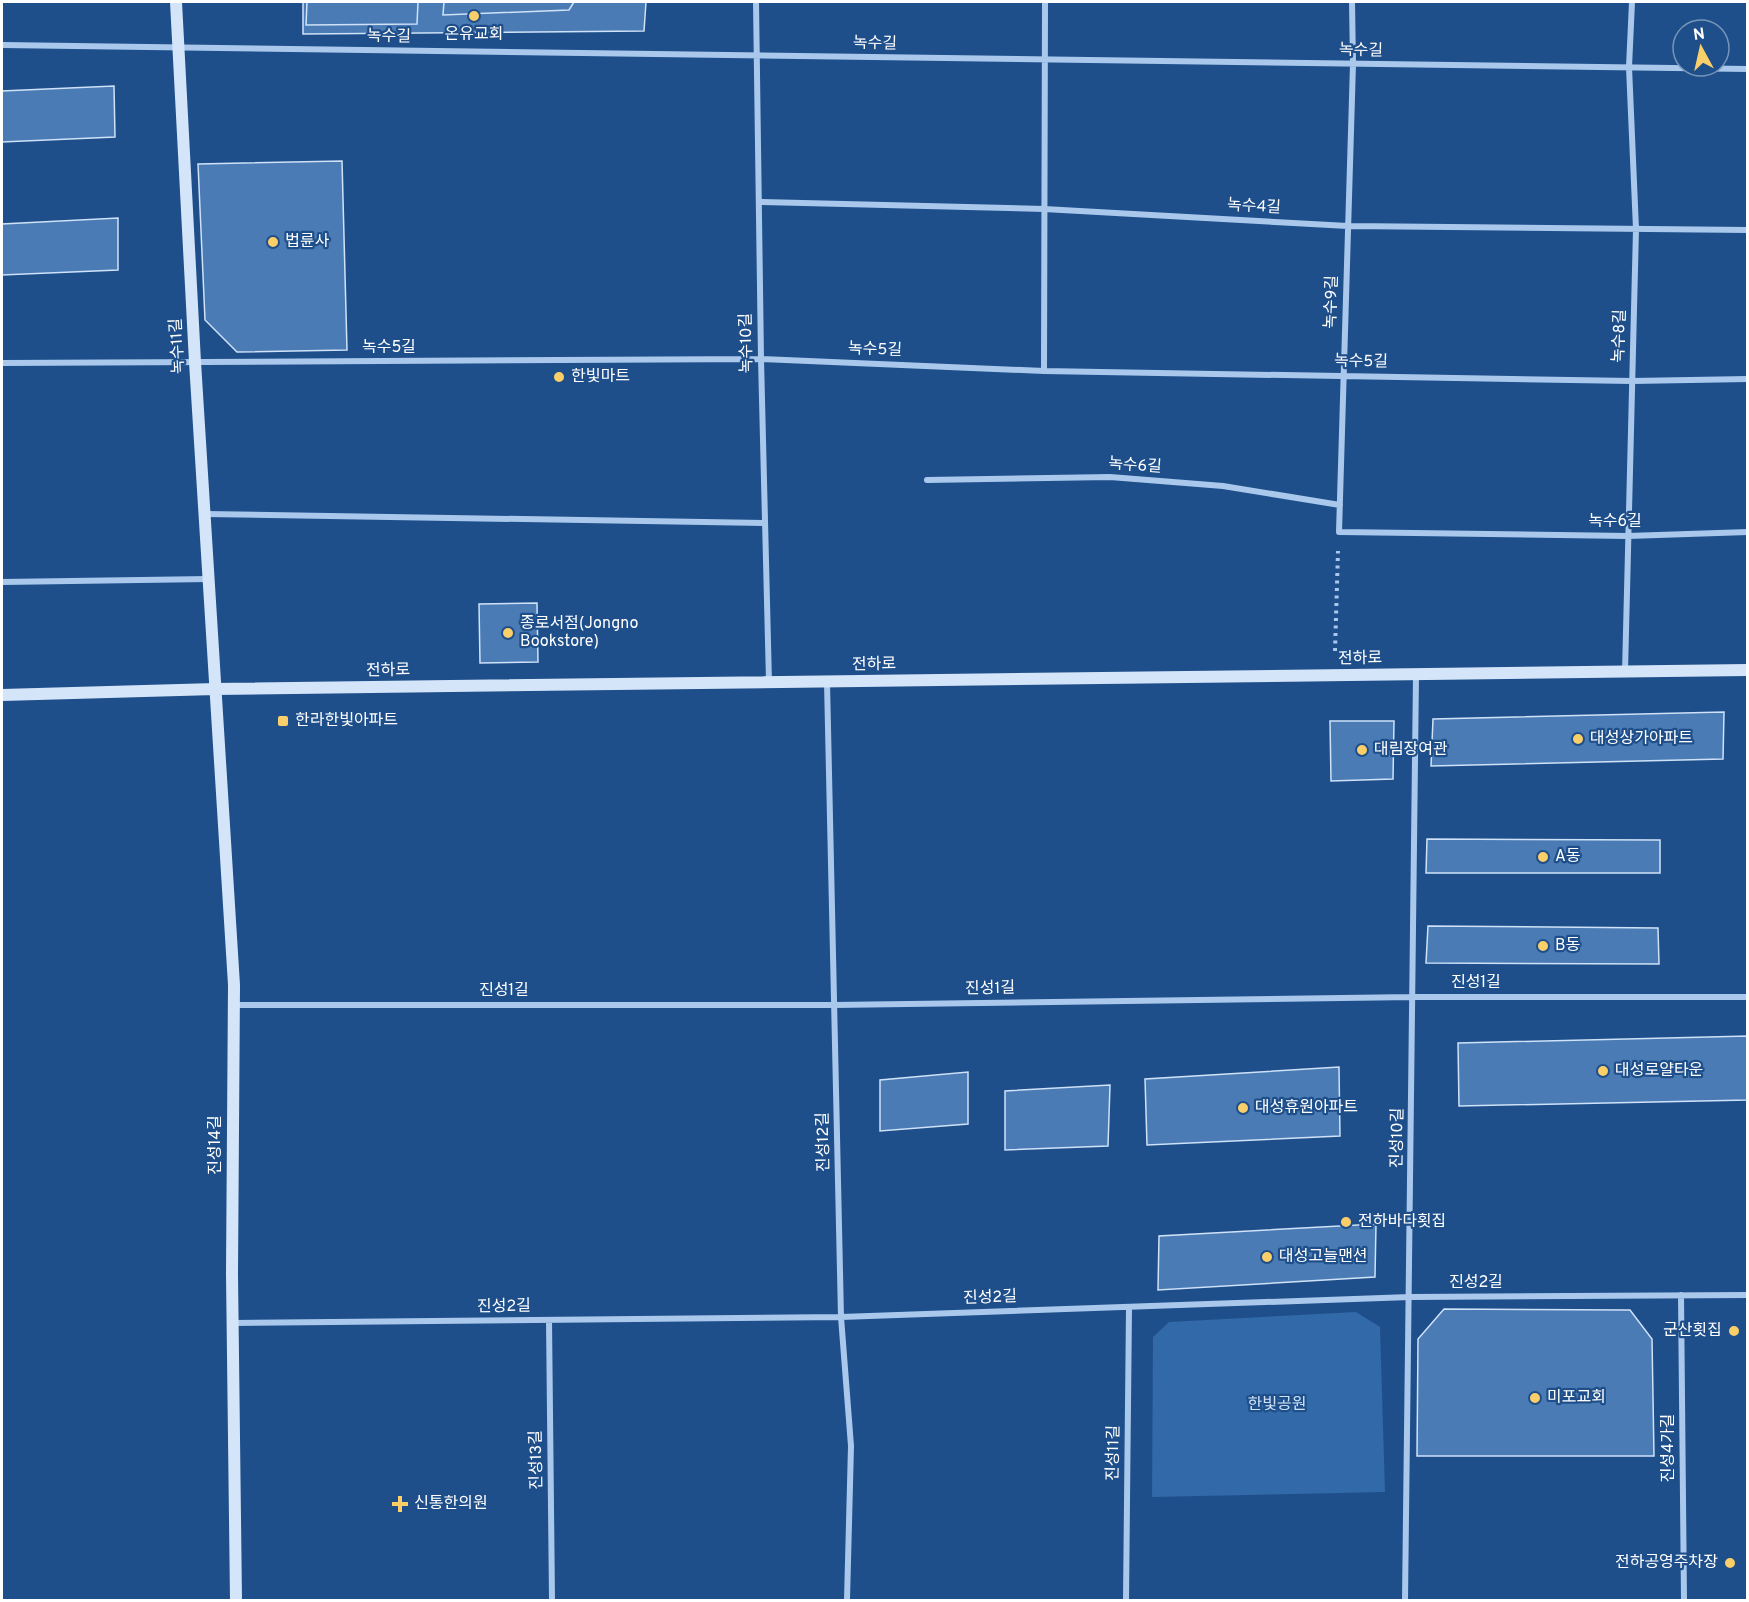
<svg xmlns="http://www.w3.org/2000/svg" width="1749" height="1602" font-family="Overpass,'Noto Sans KR',sans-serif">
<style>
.green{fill:#3269a8}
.building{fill:#4b7bb4;stroke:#cfe2f8;stroke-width:1.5}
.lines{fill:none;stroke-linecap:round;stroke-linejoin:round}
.path{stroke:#aac8ec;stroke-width:4;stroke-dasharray:3 4.5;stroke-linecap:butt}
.street{stroke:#aac8ec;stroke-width:6}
.secondary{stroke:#d5e5f9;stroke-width:12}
.poi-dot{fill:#face69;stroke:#1e4f8a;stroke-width:2}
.labels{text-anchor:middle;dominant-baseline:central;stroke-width:4.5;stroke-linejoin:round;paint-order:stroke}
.poi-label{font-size:16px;fill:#fff;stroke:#1e4f8a;text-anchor:start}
.street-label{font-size:16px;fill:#fff;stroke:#1e4f8a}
.park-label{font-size:16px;fill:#cfe2f8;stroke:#1e4f8a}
</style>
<rect width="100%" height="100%" fill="#1e4f8a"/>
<path class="green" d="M1356,1312L1380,1327L1385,1492L1152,1497L1153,1337L1169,1322Z"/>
<path class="building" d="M303,2H646L644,31L303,34Z
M307,2H418L417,24L306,25Z
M444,2H574L569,10L443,15Z
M114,86L115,137L2,142V91Z
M342,161L347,350L237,352L205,320L198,164Z
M118,218V270L2,275V224Z
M537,603L538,662L480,663L479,604Z
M1724,712L1723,759L1431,766L1433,719Z
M1330,721H1394L1393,779L1331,781Z
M1427,839L1660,840V873H1426Z
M1428,926L1658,928L1659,964L1426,963Z
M1748,1036V1100L1459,1106L1458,1043Z
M1339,1067L1340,1136L1147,1145L1145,1079Z
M968,1072V1124L880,1131V1080Z
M1110,1085L1108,1146L1005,1150V1091Z
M1376,1224L1375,1277L1158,1290L1159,1236Z
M1444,1309L1630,1310L1652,1339L1654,1456H1417L1418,1339Z"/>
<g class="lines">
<path class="path" d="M1335,651L1338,551"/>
<path class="street" d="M756,2L761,359L769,682
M1352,2L1353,64L1339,532L1628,536L1748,532
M2,45L1748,69
M759,202L1044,209L1348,226L1748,230
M2,363L761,359L1044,371L1632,381L1748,379
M1044,371L1045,2
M927,480L1110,477L1223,486L1340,505
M205,514L765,523
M2,582L209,579
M1625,672L1636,229L1629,67L1632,2
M827,682L841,1317L851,1446L847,1600
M233,1005H834L1413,997H1748
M1681,1295L1684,1600
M549,1320L552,1600
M233,1323L841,1317L1410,1297L1748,1295
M1126,1600L1129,1307
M1405,1600L1416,675"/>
<path class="secondary" d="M176,2L195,362L234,985L232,1274L236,1600
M2,695L215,689L1748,670"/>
</g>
<g class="poi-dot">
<circle cx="474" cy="16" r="6"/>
<circle cx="273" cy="242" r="6"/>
<circle cx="559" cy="377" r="6"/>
<circle cx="508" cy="633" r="6"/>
<rect x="277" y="715" width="12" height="12" rx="3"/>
<circle cx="1578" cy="739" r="6"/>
<circle cx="1362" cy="750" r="6"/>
<circle cx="1543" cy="857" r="6"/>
<circle cx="1543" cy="946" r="6"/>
<circle cx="1603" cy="1071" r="6"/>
<circle cx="1243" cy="1108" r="6"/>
<circle cx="1346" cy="1222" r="6"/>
<circle cx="1267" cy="1257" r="6"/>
<circle cx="1734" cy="1331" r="6"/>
<circle cx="1535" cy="1398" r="6"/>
<path d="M397 1495h6v6h6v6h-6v6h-6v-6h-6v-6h6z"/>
<circle cx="1730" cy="1563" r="6"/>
</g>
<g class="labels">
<g class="poi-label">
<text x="474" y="35" text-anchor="middle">온유교회</text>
<text x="285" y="242">법륜사</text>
<text x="571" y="377">한빛마트</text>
<text x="520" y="624">종로서점(Jongno<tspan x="520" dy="18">Bookstore)</tspan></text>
<text x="295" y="721">한라한빛아파트</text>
<text x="1590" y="739">대성상가아파트</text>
<text x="1374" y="750">대림장여관</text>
<text x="1555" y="857">A동</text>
<text x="1555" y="946">B동</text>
<text x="1615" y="1071">대성로얄타운</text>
<text x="1255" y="1108">대성휴원아파트</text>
<text x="1358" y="1222">전하바다횟집</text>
<text x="1279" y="1257">대성고늘맨션</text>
<text x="1722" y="1331" text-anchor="end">군산횟집</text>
<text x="1547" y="1398">미포교회</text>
<text x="414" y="1504">신통한의원</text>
<text x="1718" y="1563" text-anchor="end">전하공영주차장</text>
</g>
<g class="street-label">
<text transform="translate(389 37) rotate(1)">녹수길</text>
<text transform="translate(875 44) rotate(1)">녹수길</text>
<text transform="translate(1361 51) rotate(1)">녹수길</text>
<text transform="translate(1254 207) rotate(3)">녹수4길</text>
<text transform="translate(1332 302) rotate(-88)">녹수9길</text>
<text transform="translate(1620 336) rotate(-88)">녹수8길</text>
<text transform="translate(747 343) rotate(-91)">녹수10길</text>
<text transform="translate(178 346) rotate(-93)">녹수11길</text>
<text x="389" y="348">녹수5길</text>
<text transform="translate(875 350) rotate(2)">녹수5길</text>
<text transform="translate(1361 362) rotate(1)">녹수5길</text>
<text transform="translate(1135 466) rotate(4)">녹수6길</text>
<text x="1615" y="522">녹수6길</text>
<text transform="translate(1360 659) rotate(-1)">전하로</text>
<text transform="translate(874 665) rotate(-1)">전하로</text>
<text transform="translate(388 671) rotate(-1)">전하로</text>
<text x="1476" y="983">진성1길</text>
<text transform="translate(990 989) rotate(-1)">진성1길</text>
<text x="504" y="991">진성1길</text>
<text transform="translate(1398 1138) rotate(-89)">진성10길</text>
<text transform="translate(824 1142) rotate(-91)">진성12길</text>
<text transform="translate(216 1145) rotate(-90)">진성14길</text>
<text x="1476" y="1283">진성2길</text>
<text transform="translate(990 1298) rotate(-2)">진성2길</text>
<text transform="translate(504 1307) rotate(-1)">진성2길</text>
<text transform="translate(1669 1448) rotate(-90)">진성4가길</text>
<text transform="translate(1114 1453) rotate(-89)">진성11길</text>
<text transform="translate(537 1460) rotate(-91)">진성13길</text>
</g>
<g class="park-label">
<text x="1277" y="1405">한빛공원</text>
</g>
</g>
<rect width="1749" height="1602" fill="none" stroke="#ffffff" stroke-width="6"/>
<g transform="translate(1701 48) rotate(352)"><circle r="28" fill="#1e4f8a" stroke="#7895b9" stroke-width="1.5"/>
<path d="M0-4.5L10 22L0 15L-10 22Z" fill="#face69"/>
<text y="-9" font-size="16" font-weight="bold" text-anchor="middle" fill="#ffffff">N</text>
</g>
</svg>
